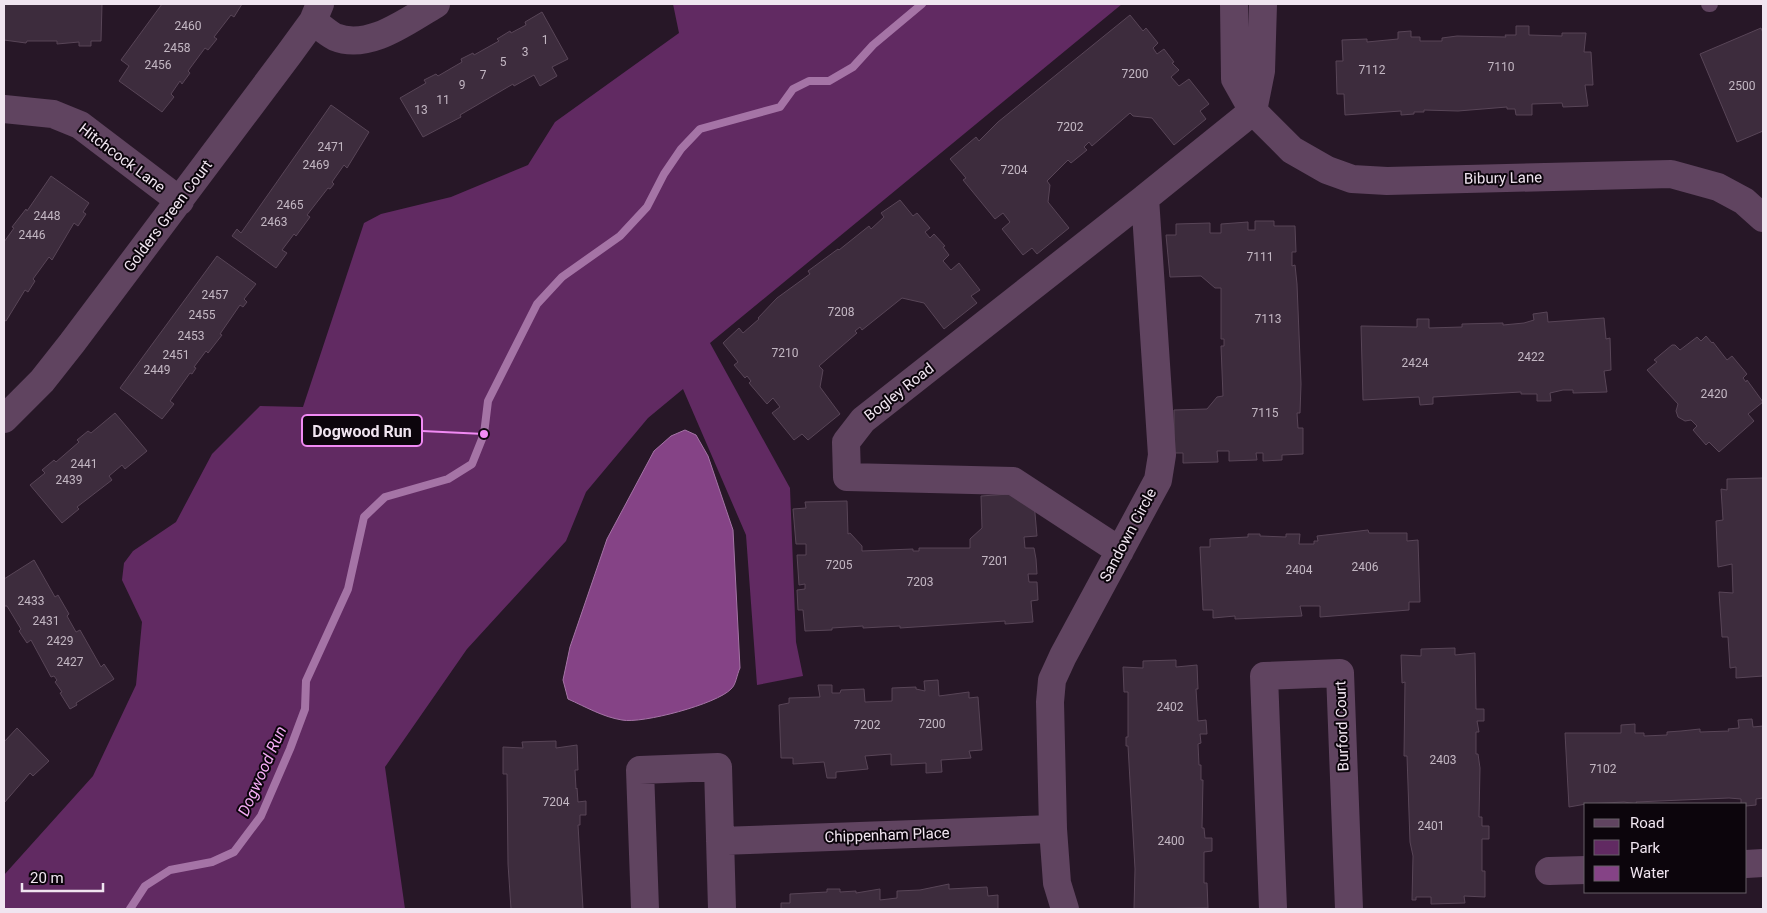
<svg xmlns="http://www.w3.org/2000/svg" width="1767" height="913" font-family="Roboto,sans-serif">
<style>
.green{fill:#612a62}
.water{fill:#854386;stroke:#a574a6}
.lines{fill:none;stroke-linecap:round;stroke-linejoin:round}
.stream{stroke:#a574a6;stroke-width:8}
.building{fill:#3d2c3d;stroke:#584557}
.lane{stroke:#604460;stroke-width:16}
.street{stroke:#604460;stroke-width:28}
.labels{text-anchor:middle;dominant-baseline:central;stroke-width:4;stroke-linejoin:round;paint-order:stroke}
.number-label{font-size:12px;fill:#c3b7c3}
.street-label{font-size:15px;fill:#f0e5f0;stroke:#0c050c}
.water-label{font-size:16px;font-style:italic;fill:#f6adf6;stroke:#0c050c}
.leader{fill:none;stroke:#f18af4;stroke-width:2}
.callout-dot{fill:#f18af4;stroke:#0c050c;stroke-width:2}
.callout{fill:#0c050c;stroke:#f18af4;stroke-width:2}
.callout-label{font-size:16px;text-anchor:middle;font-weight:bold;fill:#f0e5f0}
</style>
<rect width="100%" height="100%" fill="#271727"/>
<path class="green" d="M673,4H1122L710,343L790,488L796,642L803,676L757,685L746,535L683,389L648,418L586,492L566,541L467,649L385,767L405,909H4V875L93,776L136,685L142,622L122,580L124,563L133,551L176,522L212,454L260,406L303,407L364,223L381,214L451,197L528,165L555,122L679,33Z"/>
<path class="water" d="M685,430L696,435L708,456L733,530L740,668C737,674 736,685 731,689C717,704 642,724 622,720C603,717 586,707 568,699L563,680L570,647L607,539L654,451L671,436Z"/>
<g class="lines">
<path class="stream" d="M130,909L145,886L170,870L212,862L234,852L261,816L290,749L305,709L306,681L348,589L364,517L385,497L448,479L472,464L484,434L488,401L537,304L562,277L620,236L647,207L664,174L681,149L700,129L780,107L793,89L809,81H829L853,67L873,45L922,4"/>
</g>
<path class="building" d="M4,4H102L101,41H91V46H79V42L57,44V41H27L26,43L4,40Z
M162,4H242L234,17L231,15L214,37L217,39L208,50L205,48L188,71L190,73L182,84L180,81L171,94L174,97L162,112L119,81L129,66L121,60Z
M542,12L568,59L552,67L557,76L540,86L534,75L514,86L513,84L460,115L461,117L423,137L400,98L426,83L424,80L436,74L438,76L462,62L461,59L473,53L474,55L499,41L497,39L510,31L511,33L526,25L525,22Z
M1130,15L1143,31L1146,28L1158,43L1153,48L1157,54L1164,49L1174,62L1172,63L1179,70L1171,77L1179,86L1189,79L1209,104L1200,111L1206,119L1174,145L1152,118L1133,116L1130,113L1092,146L1089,142L1084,147L1087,150L1071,163L1068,160L1047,181L1050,185L1048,202L1069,228L1037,254L1032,248L1023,255L1002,229L1010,222L1003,213L995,219L963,180L966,178L950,159L976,137L979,141L998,122Z
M1516,26H1529V35L1562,36V33H1586L1584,52H1591L1593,85H1585L1588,106L1563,107L1562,103L1532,104V115H1516L1515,109H1507V107L1458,111L1424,110V112H1414V114L1401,115V111L1345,115L1344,94H1337L1336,61H1343L1342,40L1367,39V42L1398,39V32L1411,31V37H1420V41H1442V38L1457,36L1506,37L1505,35H1516Z
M1761,28L1763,33V131L1737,142L1700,54Z
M331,105L369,132L347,168L344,165L332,182L334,184L330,189L328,188L307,215L310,217L296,236L294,234L282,250L287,253L276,268L232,236L237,229L241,233Z
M51,176L89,203L83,212L86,214L78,226L74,223L52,260L49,257L33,279L35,281L28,292L25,290L6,321L4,320V242L14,228L12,227L26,209L27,211Z
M900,200L913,216L917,213L930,228L925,232L930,238L934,234L945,246L943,247L949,255L943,261L951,270L959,263L980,290L971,296L977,303L944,329L924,303L902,298L862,330L860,327L855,331L857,333L819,366L823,370L820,387L840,414L808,440L802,434L794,440L772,413L780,407L773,398L767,404L749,383L751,381L747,376L745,378L734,365L738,362L723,343L739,328L743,333L759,319L758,318L777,298L810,274L808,271L838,249L839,250L869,226L871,229L884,217L881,213Z
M1255,221H1274V226H1295L1296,252H1292V266L1295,265L1297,284L1301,384L1300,413H1297L1298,428H1303V454L1282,455V460L1263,461V453H1256L1257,460L1229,461V451H1217L1218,462L1183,463V453H1174V410L1207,409L1217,397L1223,396L1221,346H1224V339H1221V288H1215L1201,276L1170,277L1166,235H1176V224L1210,223V233H1221V224L1248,222V230H1255Z
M217,256L256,284L244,299L247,302L243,307L240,305L220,334L222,335L208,353L206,351L194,367L196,368L192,374L190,373L170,401L174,404L162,419L120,388Z
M1547,312L1548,322L1604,318L1606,339L1610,338L1611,370L1604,371L1607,392L1573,393V390H1563L1550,393L1551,401H1537V394H1521V392L1433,397V404L1420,405L1419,397L1363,400L1361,326L1417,327V319H1429V328L1462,327V324L1503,323V325L1524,323L1534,320L1533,314Z
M1706,336L1712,343L1713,342L1727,360L1732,356L1747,374L1743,378L1746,382L1747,380L1763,402L1748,414L1754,421L1719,452L1709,442L1706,445L1693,430L1697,426L1691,420L1685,421L1678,417L1676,411L1678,404L1647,370L1657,362L1654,360L1672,345H1675L1680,350L1697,337L1701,341Z
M115,413L147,451L125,469L122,465L109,476L112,480L77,507L79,509L62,523L30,485L45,473L42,470L54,460L56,462L79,442L77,440L88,431L91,433Z
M1763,478V676L1736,678V667L1730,668L1728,637H1722L1719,592L1733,593L1732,564L1718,567L1716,521L1723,520L1721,489L1727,490V479Z
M1023,493L1034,502L1037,536L1024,537L1025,548H1034L1036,559L1037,574H1028L1029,582H1037L1038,600L1031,601L1033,622L1005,624V621L900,628V626L863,628V626L832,628V630L805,631L803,610H798L797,590L805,589V584L799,585L797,555H806V544H796L793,509L806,508L805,502L847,501L848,534L850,533L862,546V551L913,549V551H919V548H970V539L982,528L981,496Z
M1368,530L1369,533H1407V541L1418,540L1420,602H1409V610L1320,617V606H1300L1302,616L1235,619V616L1213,618V610H1203L1200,547H1210V539L1248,537V534H1260V536L1286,537V534H1300L1299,544H1314V541H1318L1317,536Z
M34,560L55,597L58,595L69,614L67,616L76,632L80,630L101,667L104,664L114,679L76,703L77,705L70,709L60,693L62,692L55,682L57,680L54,676L51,677L31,640L27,643L19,631L21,629L7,606H4V579Z
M1455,648V655L1475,653L1476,709H1484V721H1477L1479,732H1476V754H1478L1480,768L1479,817H1482V826H1489V839H1482V871H1485V897L1464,896L1465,903L1431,904V897H1416V900H1412L1413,856L1410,842L1407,756H1404L1405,682L1402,683L1401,655L1421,656V649Z
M1176,660V667L1197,665L1198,689H1196L1198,721L1206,720L1207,734H1200L1201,743L1198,744L1199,765H1201V780H1203L1202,828H1204L1205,838H1212V851L1204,852V883H1207L1208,908L1134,909L1135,869L1128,746H1126V737H1128V692H1124L1123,667L1143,668V661Z
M938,680L939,696L969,692V698L978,697L982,750L969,751L971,758L941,760L942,772L926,773V763L891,765V754L865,756L868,769L836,772V778H827L824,762L793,764V758H781L779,705L789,703V698L820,697L818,685H832V693H840L841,690L864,689L865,702L892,701V688L916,687V689L925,691L924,681Z
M1752,719L1753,727L1763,726V798L1756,799V805L1746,806L1741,804V799L1729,798L1636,802L1637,804L1624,802L1586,804L1569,807L1565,733H1621V725L1635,724V733H1644V736L1667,735V732L1681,731L1700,729V732L1729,731L1728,729L1739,728L1738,720Z
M17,728L49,761L33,776L30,773L4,803V742Z
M556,741V748L577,745L578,770H575L576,789L577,788L578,802L586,801V815H580V825H578L583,909H511L508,864L507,774H503V747L523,748L522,742Z
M949,884V889L987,887L988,896L998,895V909H781V903H790V894L827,892V889H840V892L856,891V893L880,889V900L897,898V891L920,890Z"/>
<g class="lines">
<path class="lane" d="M1709,4H1710"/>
<path class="street" d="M1234,4L1235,79L1253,111L1292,150L1327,170L1352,179L1387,181L1671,174L1718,187L1744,201L1763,218
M313,21C320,26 327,33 335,37C369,51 408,20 436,4
M4,109L53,114L80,125L180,201
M4,419L42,381L72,343L289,54L313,21L320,4
M1120,551L1013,481L847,477L846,442L863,420L1145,198
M720,841L1053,829
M1746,864L1763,863
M1549,871L1586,870
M645,909L640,770L718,767L722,909
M1065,909L1057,883L1053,829L1050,702L1052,680L1063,656L1158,480L1162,455L1145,198L1253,111L1261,71L1263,4
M1273,909L1264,676L1340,673L1349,909"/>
</g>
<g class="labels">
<g class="number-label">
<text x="188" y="26">2460</text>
<text x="545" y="40">1</text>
<text x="177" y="48">2458</text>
<text x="525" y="52">3</text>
<text x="503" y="62">5</text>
<text x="158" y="65">2456</text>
<text x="1501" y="67">7110</text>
<text x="1372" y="70">7112</text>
<text x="1135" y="74">7200</text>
<text x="483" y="75">7</text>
<text x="462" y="85">9</text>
<text x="1742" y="86">2500</text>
<text x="443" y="100">11</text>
<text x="421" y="110">13</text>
<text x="1070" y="127">7202</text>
<text x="331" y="147">2471</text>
<text x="316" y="165">2469</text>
<text x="1014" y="170">7204</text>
<text x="290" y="205">2465</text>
<text x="47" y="216">2448</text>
<text x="274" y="222">2463</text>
<text x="32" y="235">2446</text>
<text x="1260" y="257">7111</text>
<text x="215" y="295">2457</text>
<text x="841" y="312">7208</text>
<text x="202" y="315">2455</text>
<text x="1268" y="319">7113</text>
<text x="191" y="336">2453</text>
<text x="785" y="353">7210</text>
<text x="176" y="355">2451</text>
<text x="1531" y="357">2422</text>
<text x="1415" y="363">2424</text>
<text x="157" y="370">2449</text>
<text x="1714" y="394">2420</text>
<text x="1265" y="413">7115</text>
<text x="84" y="464">2441</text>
<text x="69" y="480">2439</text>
<text x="995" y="561">7201</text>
<text x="839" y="565">7205</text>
<text x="1365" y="567">2406</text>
<text x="1299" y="570">2404</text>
<text x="920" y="582">7203</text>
<text x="31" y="601">2433</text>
<text x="46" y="621">2431</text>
<text x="60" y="641">2429</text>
<text x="70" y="662">2427</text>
<text x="1170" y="707">2402</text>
<text x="932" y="724">7200</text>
<text x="867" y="725">7202</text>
<text x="1443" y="760">2403</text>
<text x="1603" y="769">7102</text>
<text x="556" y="802">7204</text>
<text x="1431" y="826">2401</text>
<text x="1171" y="841">2400</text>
</g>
<g class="street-label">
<text transform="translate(122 158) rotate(37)">Hitchcock Lane</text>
<text transform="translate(1503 178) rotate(-1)">Bibury Lane</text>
<text transform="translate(168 216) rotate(-53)">Golders Green Court</text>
<text transform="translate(899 392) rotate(-38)">Bogley Road</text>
<text transform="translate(1128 535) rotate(-62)">Sandown Circle</text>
<text transform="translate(1342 726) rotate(-92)">Burford Court</text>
<text transform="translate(887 835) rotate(-2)">Chippenham Place</text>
</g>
<g class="water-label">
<text transform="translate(262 771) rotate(-66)">Dogwood Run</text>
</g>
</g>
<path class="leader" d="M484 434L422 431"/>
<circle class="callout-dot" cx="484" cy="434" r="5"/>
<rect class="callout" x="302" y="415" width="120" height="31" rx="5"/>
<g class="callout-label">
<text x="362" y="437">Dogwood Run</text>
</g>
<rect width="1767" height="913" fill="none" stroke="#f0e5f0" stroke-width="10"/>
<rect x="1584" y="803" width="162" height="90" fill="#0c050c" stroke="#675f67"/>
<rect x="1594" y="819" width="25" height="8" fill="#604460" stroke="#675f67"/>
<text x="1630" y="828" font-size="15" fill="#f0e5f0">Road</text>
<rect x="1594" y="840" width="25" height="15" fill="#612a62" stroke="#675f67"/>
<text x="1630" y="853" font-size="15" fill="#f0e5f0">Park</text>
<rect x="1594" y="866" width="25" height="15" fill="#854386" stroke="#675f67"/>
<text x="1630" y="878" font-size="15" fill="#f0e5f0">Water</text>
<path d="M22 883v8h81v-8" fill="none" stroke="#f0e5f0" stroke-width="2.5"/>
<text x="30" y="883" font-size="15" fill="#f0e5f0" stroke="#0c050c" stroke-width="4" paint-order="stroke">20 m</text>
</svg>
